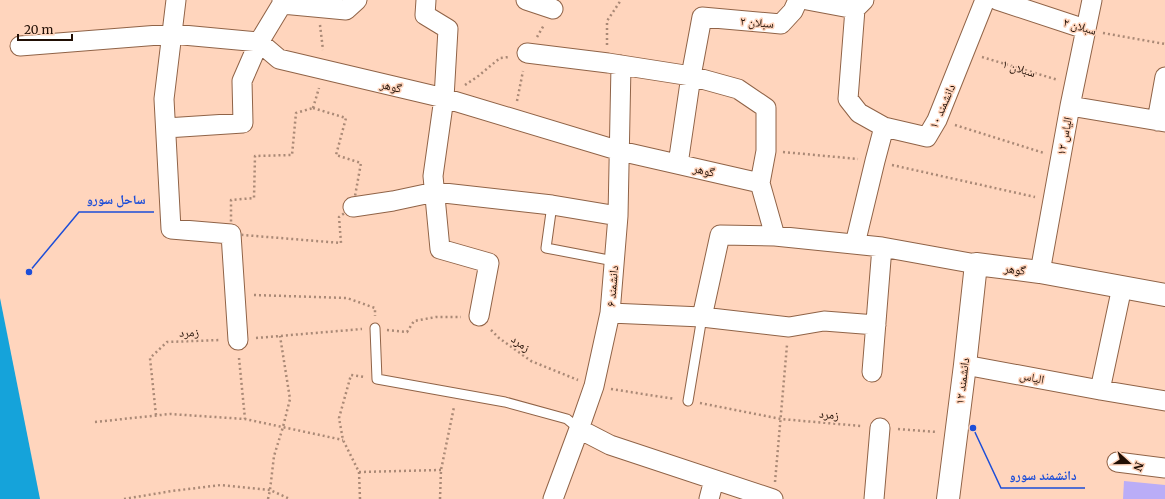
<svg xmlns="http://www.w3.org/2000/svg" width="1165" height="499" font-family="Merriweather,'Noto Naskh Arabic',serif">
<style>
.green{fill:#baadf7}
.water{fill:#15a3da}
.lines{fill:none;stroke-linecap:round;stroke-linejoin:round}
.service-casing{stroke:#906347;stroke-width:11}
.minor-casing{stroke:#906347;stroke-width:21}
.tertiary-casing{stroke:#906347;stroke-width:24}
.path{stroke:#aa8976;stroke-width:2.5;stroke-dasharray:2 3;stroke-linecap:butt}
.service{stroke:#fff;stroke-width:9}
.minor{stroke:#fff;stroke-width:19}
.tertiary{stroke:#fff;stroke-width:22}
.labels{text-anchor:middle;dominant-baseline:central;stroke-width:3;stroke-linejoin:round;paint-order:stroke}
.street-label{font-size:12px;fill:#210f05;stroke:#ffd5bd}
.leader{fill:none;stroke:#1d4ed8;stroke-width:1.5}
.callout-dot{fill:#1d4ed8;stroke:#ffd5bd;stroke-width:1.5}
.callout-label{font-size:13px;text-anchor:middle;font-weight:bold;fill:#1d4ed8;stroke:#ffd5bd;stroke-width:3;stroke-linejoin:round;paint-order:stroke}
</style>
<rect width="100%" height="100%" fill="#ffd5bd"/>
<path class="green" d="M1124,481L1165,485V499H1123Z"/>
<path class="water" d="M0,298L40,499H0Z"/>
<g class="lines">
<g class="service-casing">
<path id="service" d="M552,205L546,248L614,261
M375,328L377,379L505,402L567,419L579,429
M688,401L702,317"/>
</g>
<g class="minor-casing">
<path id="minor" d="M176,0L164,99L171,229L231,234L238,340
M426,0L425,15L448,29L444,98L433,176L440,249L489,263L479,316
M526,0L553,9
M807,0L855,9L864,0
M997,0L1085,29
M282,4L346,10L357,0
M855,9L848,99L859,113L884,127
M20,46L172,34L259,42L279,59L444,98L620,151L760,183L775,236
M527,53L608,63L691,76L702,17L781,24L793,11L798,0
M1070,106L1165,122
M1157,121L1165,77
M166,128L243,123L242,81L259,42L282,4V0
M678,164L691,76L738,89L766,108V151L760,183
M353,207L393,201L435,192L552,205L618,216
M855,244L875,161L884,127L927,137L937,120L985,0
M1040,272L1070,106L1092,0
M610,313L702,317L720,235L775,236L882,247L976,264
M702,317L789,327L824,321L876,325
M965,365L1100,390L1165,401
M872,372L882,247
M1100,390L1122,287
M579,429L610,445L773,499
M1117,462L1165,468
M553,499L579,429L594,386L610,313L618,216L621,65
M709,499L714,480
M874,499L880,428"/>
</g>
<g class="tertiary-casing">
<path id="tertiary" d="M948,499L965,365L976,264L1040,272L1165,295"/>
</g>
<path class="path" d="M320,25L323,50
M1103,33L1165,44
M537,37L544,25
M607,45V21L621,0
M982,57L1058,80
M465,85L477,77L500,58L509,57
M517,101L523,71
M313,108L346,118L336,155L361,163L353,207L339,217L341,243L231,234V200L254,198L255,156L292,155L296,113Z
M313,108L319,88
M955,125L1044,153
M783,152L858,159
M892,165L1035,197
M254,295L347,298L375,308V316
M387,330L407,332L414,321L436,317H461
M491,330L499,338L531,361L578,380
M256,338L362,329
M239,358L245,419
M611,389L675,399
M700,403L781,419L861,426
M156,415L150,358L167,342L221,340
M95,422L170,414L245,419L343,440
M898,429L937,432
M359,472L441,470
M775,482L787,345
M124,499L172,491L221,485L270,490L290,499
M268,499L270,490L274,456L283,427L290,399L280,336
M360,499L359,472L343,440L339,418L351,375L364,377
M440,499L441,470L454,407"/>
<use href="#service" class="service"/>
<use href="#minor" class="minor"/>
<use href="#tertiary" class="tertiary"/>
</g>
<g class="labels">
<g class="street-label">
<text transform="translate(757 22) rotate(5)">سبلان ۲</text>
<text transform="translate(1080 26) rotate(16)">سبلان ۲</text>
<text transform="translate(1019 68) rotate(17)">سبلان ۱</text>
<text transform="translate(391 86) rotate(13)">گوهر</text>
<text transform="translate(942 106) rotate(-66)">دانشمند ۱۰</text>
<text transform="translate(1064 136) rotate(-79)">الیاس ۱۲</text>
<text transform="translate(704 170) rotate(13)">گوهر</text>
<text transform="translate(1015 269) rotate(8)">گوهر</text>
<text transform="translate(612 286) rotate(-85)">دانشمند ۶</text>
<text transform="translate(189 332) rotate(-2)">زمرد</text>
<text transform="translate(521 343) rotate(36)">زمرد</text>
<text transform="translate(1032 377) rotate(11)">الیاس</text>
<text transform="translate(962 381) rotate(-83)">دانشمند ۱۲</text>
<text transform="translate(829 414) rotate(5)">زمرد</text>
</g>
</g>
<path class="leader" d="M29 272L79 212H154M973 428L1001 488H1085"/>
<g class="callout-dot">
<circle cx="29" cy="272" r="4"/>
<circle cx="973" cy="428" r="4"/>
</g>
<g class="callout-label">
<text x="116" y="204">ساحل سورو</text>
<text x="1043" y="480">دانشمند سورو</text>
</g>
<g transform="translate(1129 463) rotate(111)" stroke="#ffd5bd" stroke-width="3" paint-order="stroke">
<path d="M0-3L7 15L0 10L-7 15Z" fill="#210f05"/>
<text y="-6" font-size="11" font-weight="bold" text-anchor="middle" fill="#210f05">N</text>
</g>
<path d="M18 34v6h54v-6" fill="none" stroke="#210f05" stroke-width="2"/>
<text x="24" y="34" font-size="12" fill="#210f05" stroke="#ffd5bd" stroke-width="3" paint-order="stroke">20 m</text>
</svg>
